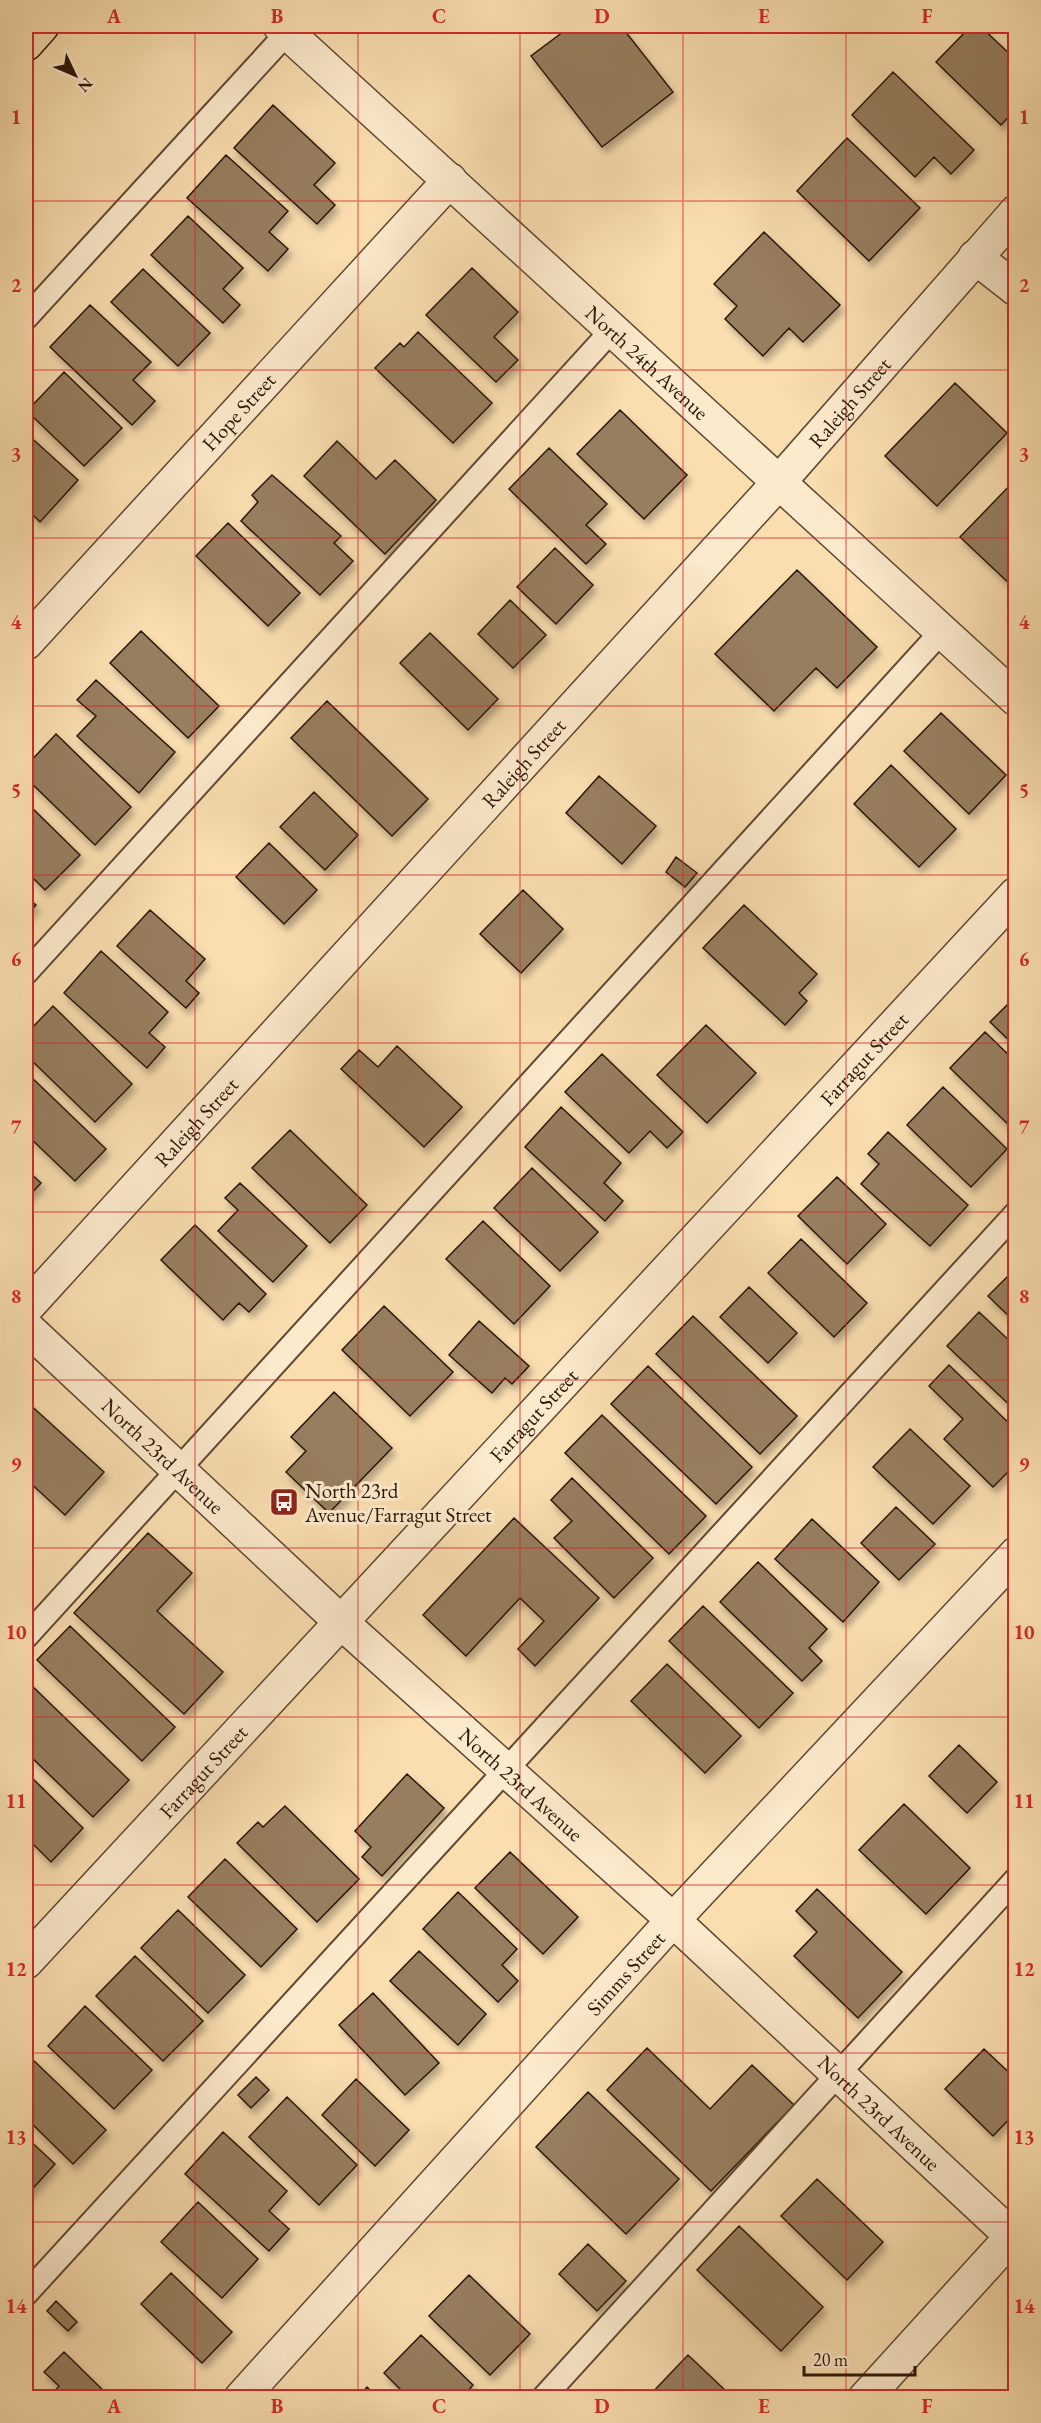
<svg xmlns="http://www.w3.org/2000/svg" width="1041" height="2423" font-family="'EB Garamond',serif">
<style>
.building{fill:#977e5f;stroke:#2c1507;stroke-width:1.5;filter:url(#shadow)}
.lines{fill:none;stroke-linecap:round;stroke-linejoin:round}
.lane-casing{stroke:#604731;stroke-width:26}
.street-casing{stroke:#604731;stroke-width:36}
.primary-casing{stroke:#2c1507;stroke-width:36}
.lane{stroke:#fceacc;stroke-width:22}
.street{stroke:#fceacc;stroke-width:33}
.primary{stroke:#fadeb0;stroke-width:33}
.grid{fill:none;stroke:#d62828;stroke-width:1.5;stroke-opacity:0.55}
.labels{text-anchor:middle;dominant-baseline:central;stroke-width:6;stroke-linejoin:round;paint-order:stroke}
.street-label{font-size:21px;fill:#2c1507;stroke:#fceacc}
.poi-label{font-size:21px;fill:#2c1507;stroke:#fceacc;text-anchor:start}
.neatline{fill:none;stroke:#d62828;stroke-width:2}
.grid-label{font-size:20px;text-anchor:middle;font-weight:bold;fill:#d62828}
</style>
<defs>
<filter id="shadow"><feDropShadow dx="3.5" dy="6" stdDeviation="3" flood-color="#0004"/></filter>
</defs>
<rect width="100%" height="100%" fill="#fadeb0"/>
<filter id="stains"><feTurbulence type="fractalNoise" baseFrequency=".00333" numOctaves="4"/><feColorMatrix values="0 0 0 0 .2 0 0 0 0 .09 0 0 0 0 .02 0 0 0 .5 -.17"/></filter>
<radialGradient id="worn" r=".72"><stop offset=".6" stop-color="#630" stop-opacity="0"/><stop offset="1" stop-color="#630" stop-opacity=".3"/></radialGradient>
<path class="building" d="M571,26H621L673,92L602,147L531,56Z
M971,26H980L1016,60V109L1001,125L936,62Z
M893,72L974,150L951,174L934,157L915,177L852,115Z
M273,105L335,163L314,185L335,205L317,224L234,148Z
M847,138L920,208L869,261L797,191Z
M226,155L288,211L269,232L288,249L268,271L187,198Z
M188,216L243,268L223,289L240,305L223,323L151,255Z
M764,232L840,305L803,342L789,328L763,356L725,319L737,306L714,284Z
M472,268L518,312L494,337L518,360L496,382L426,315Z
M143,269L210,333L178,366L111,302Z
M90,305L151,362L133,380L155,401L132,425L50,347Z
M418,332L492,403L453,443L375,368L400,343L404,347Z
M64,372L122,428L84,466L27,411Z
M955,383L1007,433L937,506L885,456Z
M620,410L687,475L644,519L577,454Z
M26,433L78,480L40,522L26,508Z
M337,441L376,479L395,460L436,500L385,554L304,476Z
M549,448L607,504L586,525L606,544L586,564L509,489Z
M272,475L341,536L334,543L353,561L320,595L241,521L258,502L252,495Z
M1016,479V586L1014,588L960,537Z
M228,523L300,593L268,626L196,556Z
M555,548L593,585L556,624L517,587Z
M797,570L877,647L837,688L816,668L774,711L715,654Z
M510,600L546,635L513,668L478,634Z
M141,631L219,706L188,738L110,663Z
M430,633L498,699L468,730L400,663Z
M96,680L175,752L139,793L77,736L96,716L77,700Z
M327,701L428,799L392,836L291,738Z
M941,713L1006,775L969,814L904,751Z
M56,734L131,807L95,845L26,778V766Z
M891,765L956,829L919,867L854,804Z
M599,776L656,826L622,864L566,813Z
M314,792L358,835L325,870L280,827Z
M26,802L80,855L45,890L26,871Z
M269,843L317,890L284,924L236,877Z
M676,857L697,873L685,887L666,872Z
M523,890L563,929L521,973L480,934Z
M28,898L36,905L26,916V901Z
M744,905L817,974L799,993L807,1001L785,1025L703,948Z
M150,910L205,959L186,981L199,993L186,1008L117,946Z
M101,951L168,1012L149,1033L165,1047L147,1068L64,993Z
M1016,996V1047L990,1022Z
M53,1006L132,1084L95,1122L26,1055V1034Z
M706,1025L756,1073L707,1123L657,1075Z
M985,1032L1016,1062L1015,1131L950,1068Z
M397,1046L462,1107L424,1147L341,1069L359,1050L378,1067Z
M602,1054L683,1132L667,1148L650,1131L629,1153L565,1092Z
M27,1073L106,1149L75,1181L26,1134Z
M943,1087L1007,1149L971,1187L907,1125Z
M561,1107L621,1163L604,1183L623,1201L605,1221L525,1147Z
M290,1130L367,1205L330,1243L252,1168Z
M888,1132L968,1205L930,1246L861,1184L879,1164L868,1154Z
M532,1168L598,1232L560,1271L494,1208Z
M26,1169L41,1183L26,1199Z
M837,1177L886,1224L847,1264L798,1216Z
M240,1183L307,1246L273,1282L218,1231L238,1210L225,1198Z
M483,1221L550,1286L514,1324L446,1259Z
M195,1225L266,1294L249,1312L239,1303L223,1320L161,1260Z
M801,1239L867,1303L834,1337L768,1273Z
M1016,1268V1323L988,1296Z
M749,1287L797,1333L768,1363L720,1317Z
M384,1306L453,1372L410,1416L342,1350Z
M979,1312L1016,1347V1411L947,1346Z
M693,1316L797,1416L760,1454L656,1354Z
M479,1321L529,1366L512,1384L505,1378L492,1393L449,1355Z
M949,1365L1016,1430V1464L993,1487L944,1439L963,1419L929,1386Z
M648,1366L752,1467L716,1504L611,1404Z
M334,1392L392,1448L329,1513L286,1472L306,1451L291,1437Z
M26,1401L104,1472L65,1515L26,1479Z
M602,1415L706,1516L669,1554L565,1453Z
M910,1429L970,1486L933,1524L873,1467Z
M572,1478L653,1558L614,1598L554,1538L572,1521L551,1500Z
M896,1507L935,1544L899,1580L861,1543Z
M514,1518L599,1598L535,1666L518,1649L544,1621L520,1598L466,1656L423,1615Z
M812,1519L879,1582L843,1622L775,1559Z
M148,1533L192,1573L157,1611L223,1672L184,1714L74,1613Z
M758,1562L827,1629L809,1648L822,1661L802,1681L720,1602Z
M703,1606L793,1693L759,1728L669,1641Z
M70,1626L175,1727L142,1761L37,1660Z
M667,1664L741,1736L705,1773L631,1701Z
M26,1680L129,1780L93,1817L26,1752Z
M959,1745L997,1782L967,1813L929,1776Z
M26,1772L83,1828L51,1862L26,1837Z
M407,1774L444,1808L382,1876L362,1857L371,1847L355,1831Z
M904,1804L970,1868L926,1914L859,1850Z
M285,1806L359,1879L317,1922L237,1843L258,1822L263,1827Z
M510,1852L578,1917L543,1954L475,1888Z
M225,1859L297,1929L261,1967L188,1897Z
M817,1889L902,1972L858,2018L794,1956L817,1932L796,1911Z
M458,1892L517,1949L502,1965L518,1981L498,2002L423,1929Z
M178,1910L245,1975L208,2013L141,1948Z
M419,1951L486,2014L458,2045L390,1981Z
M135,1956L203,2021L163,2061L96,1996Z
M373,1993L439,2063L405,2095L339,2025Z
M85,2006L152,2070L114,2109L48,2046Z
M647,2048L710,2109L752,2065L794,2105L711,2191L607,2090Z
M984,2049L1016,2079V2112L993,2136L945,2089Z
M31,2058L106,2130L73,2164L26,2118V2063Z
M256,2077L269,2090L251,2108L238,2095Z
M356,2079L409,2130L375,2166L322,2115Z
M588,2092L679,2179L626,2234L536,2147Z
M287,2097L357,2165L319,2205L249,2137Z
M223,2132L287,2191L269,2211L289,2229L269,2251L185,2174Z
M26,2137L55,2164L26,2196Z
M817,2179L883,2242L847,2280L781,2216Z
M198,2202L258,2259L222,2298L161,2242Z
M739,2226L823,2307L781,2351L697,2270Z
M588,2244L626,2281L597,2311L559,2274Z
M171,2273L232,2332L202,2363L141,2304Z
M469,2275L530,2334L490,2375L429,2316Z
M56,2301L77,2322L68,2331L47,2311Z
M421,2335L473,2385L462,2398H409L384,2373Z
M64,2352L111,2398H49L59,2386L44,2372Z
M688,2355L727,2392L721,2398H647Z
M367,2387L378,2398H357Z"/>
<g class="lines">
<g class="lane-casing">
<path id="lane" d="M26,318L288,32
M26,973L613,329
M26,1637L942,631
M26,2294L1016,1213
M543,2398L1016,1879"/>
</g>
<g class="street-casing">
<g id="street">
<path id="s1" d="M280,26L1016,699"/>
<path d="M975,257L1016,289"/>
<path id="s2" d="M26,643L450,180"/>
<path id="s3" d="M26,1308L780,481L1016,212"/>
<path id="s4" d="M26,1327L341,1622L673,1920L1016,2240"/>
<path id="s5" d="M26,1962L1016,894"/>
<path id="s6" d="M241,2398L673,1920L1016,1554"/>
<path d="M865,2398L1016,2232"/>
</g>
</g>
<g class="primary-casing">
<path id="primary" d="M26,44L42,26"/>
</g>
<use href="#lane" class="lane"/>
<use href="#street" class="street"/>
<use href="#primary" class="primary"/>
</g>
<path class="grid" d="M195,26V2398M358,26V2398M520,26V2398M683,26V2398M846,26V2398M26,201H1016M26,370H1016M26,538H1016M26,706H1016M26,875H1016M26,1043H1016M26,1212H1016M26,1380H1016M26,1548H1016M26,1717H1016M26,1885H1016M26,2053H1016M26,2222H1016"/>
<defs>
<g id="bus-square" transform="scale(1.5)"><rect x="-9" y="-9" width="18" height="18" rx="4" fill="#8f2418" stroke="#fceacc"/><path d="M-5-6H5V4H4V6H2V4H-2V6H-4V4H-5ZM-3.5-4V0h7V-4ZM-3.5 1.2v1.5H-2V1.2ZM2 1.2v1.5H3.5V1.2Z" fill="#fff"/></g>
</defs>
<g fill-rule="evenodd">
<use href="#bus-square" x="284" y="1502"/>
</g>
<g class="labels">
<g class="street-label">
<text stroke="none"><textPath href="#s1" startOffset="498">North 24th Avenue</textPath></text>
<text stroke="none"><textPath href="#s3" startOffset="1224">Raleigh Street</textPath></text>
<text stroke="none"><textPath href="#s2" startOffset="314">Hope Street</textPath></text>
<text stroke="none"><textPath href="#s3" startOffset="738">Raleigh Street</textPath></text>
<text stroke="none"><textPath href="#s5" startOffset="1232">Farragut Street</textPath></text>
<text stroke="none"><textPath href="#s3" startOffset="252">Raleigh Street</textPath></text>
<text stroke="none"><textPath href="#s5" startOffset="746">Farragut Street</textPath></text>
<text stroke="none"><textPath href="#s4" startOffset="188">North 23rd Avenue</textPath></text>
<text stroke="none"><textPath href="#s5" startOffset="260">Farragut Street</textPath></text>
<text stroke="none"><textPath href="#s4" startOffset="674">North 23rd Avenue</textPath></text>
<text stroke="none"><textPath href="#s6" startOffset="573">Simms Street</textPath></text>
<text stroke="none"><textPath href="#s4" startOffset="1160">North 23rd Avenue</textPath></text>
</g>
<g class="poi-label">
<text x="305" y="1490">North 23rd<tspan x="305" dy="24">Avenue/Farragut Street</tspan></text>
</g>
</g>
<rect width="1041" height="2423" fill="none" stroke="#fadeb0" stroke-width="66"/>
<g transform="translate(75 75) rotate(134)" stroke="#fceacc" stroke-width="4.5" paint-order="stroke">
<path d="M0-4.5L10 22L0 15L-10 22Z" fill="#2c1507"/>
<text y="-9" font-size="16" font-weight="bold" text-anchor="middle" fill="#2c1507">N</text>
</g>
<path d="M804 2366v9h111v-9" fill="none" stroke="#2c1507" stroke-width="3"/>
<text x="813" y="2366" font-size="18" fill="#2c1507" stroke="#fceacc" stroke-width="4.5" paint-order="stroke">20 m</text>
<rect x="33" y="33" width="975" height="2357" class="neatline"/>
<g class="grid-label">
<text x="114" y="23">A</text>
<text x="277" y="23">B</text>
<text x="439" y="23">C</text>
<text x="602" y="23">D</text>
<text x="764" y="23">E</text>
<text x="927" y="23">F</text>
<text x="16" y="124">1</text>
<text x="1024" y="124">1</text>
<text x="16" y="292">2</text>
<text x="1024" y="292">2</text>
<text x="16" y="461">3</text>
<text x="1024" y="461">3</text>
<text x="16" y="629">4</text>
<text x="1024" y="629">4</text>
<text x="16" y="797">5</text>
<text x="1024" y="797">5</text>
<text x="16" y="966">6</text>
<text x="1024" y="966">6</text>
<text x="16" y="1134">7</text>
<text x="1024" y="1134">7</text>
<text x="16" y="1303">8</text>
<text x="1024" y="1303">8</text>
<text x="16" y="1471">9</text>
<text x="1024" y="1471">9</text>
<text x="16" y="1639">10</text>
<text x="1024" y="1639">10</text>
<text x="16" y="1808">11</text>
<text x="1024" y="1808">11</text>
<text x="16" y="1976">12</text>
<text x="1024" y="1976">12</text>
<text x="16" y="2144">13</text>
<text x="1024" y="2144">13</text>
<text x="16" y="2313">14</text>
<text x="1024" y="2313">14</text>
<text x="114" y="2413">A</text>
<text x="277" y="2413">B</text>
<text x="439" y="2413">C</text>
<text x="602" y="2413">D</text>
<text x="764" y="2413">E</text>
<text x="927" y="2413">F</text>
</g>
<rect width="100%" height="100%" filter="url(#stains)"/>
<rect width="100%" height="100%" fill="url(#worn)"/>
</svg>
